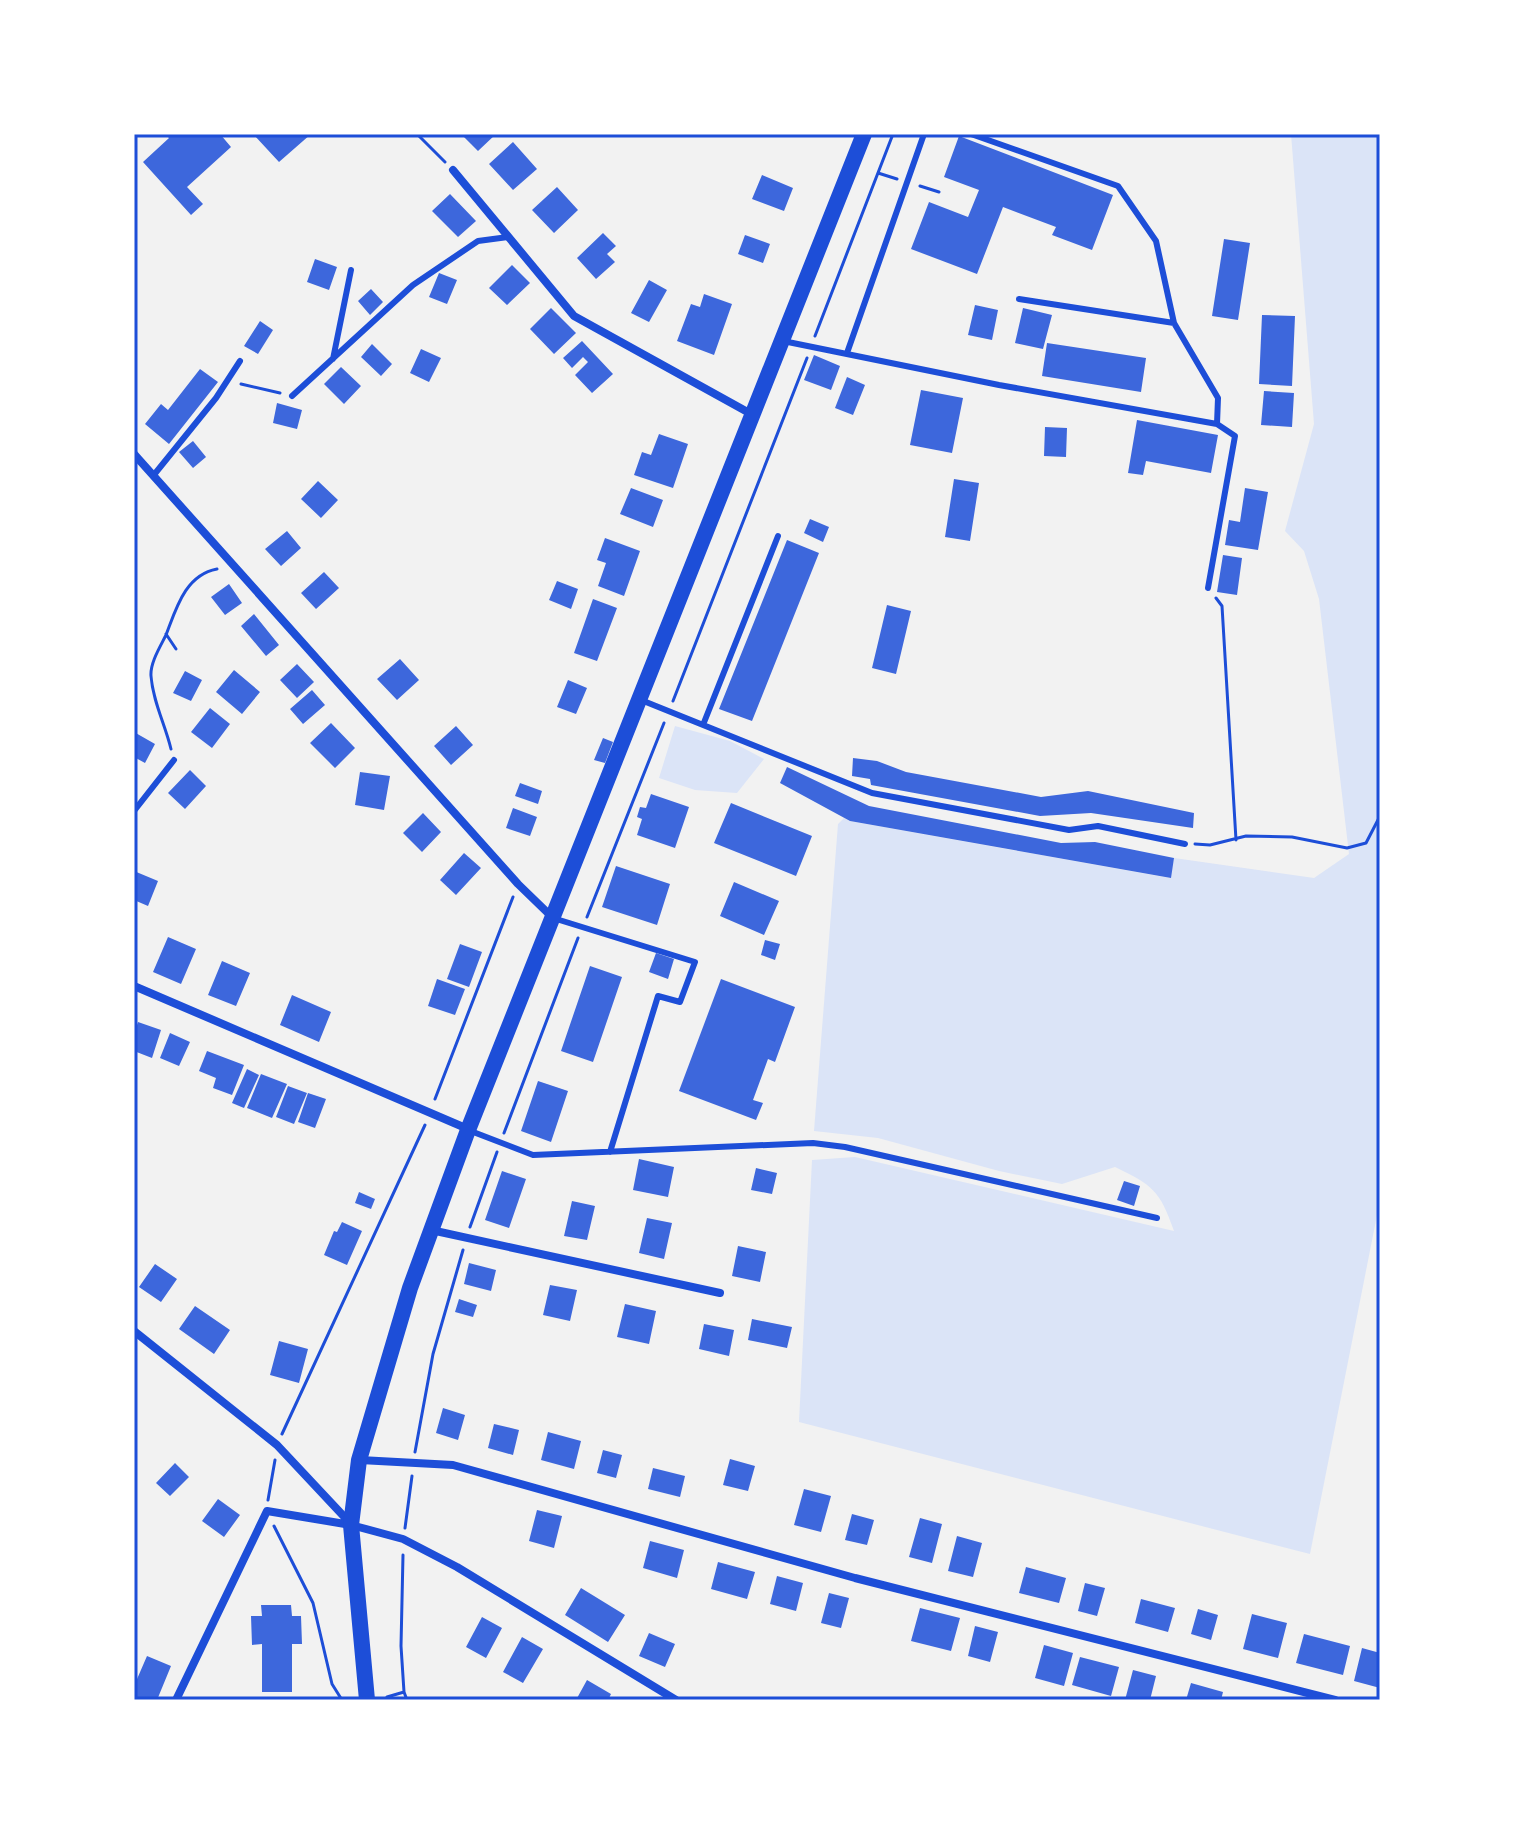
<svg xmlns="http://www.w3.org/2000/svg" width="1514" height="1834" font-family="Inter,sans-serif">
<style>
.green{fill:#dbe4f7}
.building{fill:#3d67dc}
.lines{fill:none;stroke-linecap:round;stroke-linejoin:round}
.path{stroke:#1d4ed8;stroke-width:3}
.service{stroke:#1d4ed8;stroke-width:6}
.minor{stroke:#1d4ed8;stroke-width:8}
.secondary{stroke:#1d4ed8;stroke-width:16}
.neatline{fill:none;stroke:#1d4ed8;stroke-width:3}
</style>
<rect width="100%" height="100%" fill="#f2f2f2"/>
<path class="green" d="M1291,134H1380V1200L1310,1554L799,1422L812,1160L855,1157L1174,1231C1160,1190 1152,1185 1115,1167L1062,1184L999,1171L878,1138L814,1131L838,824L844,818L850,821L1170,878L1174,858L1314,878L1349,854L1319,599L1304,551L1285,531L1314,424Z
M675,726L730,741L764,759L737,793L695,790L659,778Z"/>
<path class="building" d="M165,134H220L231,147L187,187L203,204L191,215L143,162L169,138Z
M253,134H311L279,162Z
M465,134H496L478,151L463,136Z
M959,136L1113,195L1092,250L1052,235L1056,227L1003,207L977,274L911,249L929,202L968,217L979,190L944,177Z
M513,142L537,169L513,190L489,164Z
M762,175L793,188L784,211L752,199Z
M557,187L578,210L554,233L532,210Z
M450,194L476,221L458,237L432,211Z
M603,233L616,246L607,254L615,262L596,279L577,258Z
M745,235L770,244L763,263L738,254Z
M1224,239L1250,243L1238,320L1212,316Z
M315,259L337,267L329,290L307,282Z
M512,265L530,283L507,305L489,288Z
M439,273L457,280L447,304L429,297Z
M649,280L667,290L649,322L631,313Z
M371,289L383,302L370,315L358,301Z
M704,294L732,304L714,355L677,341L691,304L700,307Z
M975,305L998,310L992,340L968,335Z
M551,308L576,333L554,354L530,329Z
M1023,308L1052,315L1043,349L1015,343Z
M1262,315L1295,316L1292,386L1259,384Z
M260,321L273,330L258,354L244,346Z
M582,341L613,374L592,393L575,375L588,362L583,357L572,368L563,358Z
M1047,343L1146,358L1141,392L1042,376Z
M372,344L392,364L381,376L361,357Z
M421,349L441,358L429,382L410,373Z
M814,355L840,366L831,390L804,380Z
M341,367L361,386L344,404L324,384Z
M200,369L218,382L169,444L145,424L161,404L168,410Z
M847,377L865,385L853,415L835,408Z
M921,390L963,398L952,453L910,445Z
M1264,391L1294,393L1292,427L1261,425Z
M277,403L302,410L297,429L273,423Z
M1137,420L1218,435L1211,473L1146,461L1143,475L1128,473Z
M1045,427L1067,428L1066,457L1044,456Z
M659,434L688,444L673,488L634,475L642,452L651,455Z
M193,441L206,457L193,468L179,452Z
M954,479L979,483L970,541L945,537Z
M318,481L338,500L321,518L301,499Z
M631,488L663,500L653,527L620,514Z
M1245,488L1268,492L1258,550L1225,545L1229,520L1240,522Z
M810,519L829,527L823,542L804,533Z
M287,531L301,548L281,566L265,549Z
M605,538L640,551L624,596L598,586L606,563L597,560Z
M787,540L819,553L752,721L719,709Z
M1223,555L1242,558L1237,595L1217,592Z
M324,572L339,588L316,609L301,593Z
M557,581L578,589L571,609L549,600Z
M229,584L242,603L225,615L211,597Z
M593,599L617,608L597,661L574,653Z
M887,605L911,611L896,674L872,668Z
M254,614L279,645L266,656L241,626Z
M400,659L419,680L397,700L377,679Z
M297,664L314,682L297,698L280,680Z
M234,670L260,692L242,714L216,692Z
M185,671L202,680L191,701L173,693Z
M568,680L587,688L576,714L557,707Z
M312,690L325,705L303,724L290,709Z
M210,708L230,724L212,748L191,732Z
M331,723L355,748L335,768L310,743Z
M456,726L473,745L451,765L434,746Z
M134,732L155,744L145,763L134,757Z
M603,738L613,742L605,763L594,760Z
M853,758L877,761L906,772L1041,797L1088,791L1194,813L1193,828L1091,813L1040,816L871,785L870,779L852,776Z
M787,767L869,806L1061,843L1095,842L1174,858L1171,878L850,821L780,783Z
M190,770L206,786L185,809L168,793Z
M360,772L390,776L384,810L355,805Z
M520,783L542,791L538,804L515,796Z
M651,794L689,807L675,848L637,835L642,819L637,817L640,807L646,808Z
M731,803L812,836L796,876L714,843Z
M513,808L537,817L530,836L506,828Z
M423,813L441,832L422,852L403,833Z
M464,853L481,868L456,895L440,880Z
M616,866L670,884L657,925L602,907Z
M134,871L158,881L148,906L134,900Z
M734,882L779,901L764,935L720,916Z
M168,937L196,949L181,984L153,972Z
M765,940L780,944L775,960L761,955Z
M460,944L482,952L469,987L447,979Z
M656,953L674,959L668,979L649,972Z
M222,961L250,973L236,1006L208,995Z
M590,966L622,977L593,1062L561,1051Z
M437,979L465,989L455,1015L428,1006Z
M721,979L795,1007L775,1062L768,1059L753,1100L763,1103L756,1120L679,1091Z
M292,995L331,1012L319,1042L280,1025Z
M138,1022L161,1030L152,1058L134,1051V1034Z
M170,1033L190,1042L179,1066L160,1058Z
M207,1051L244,1065L232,1095L213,1088L216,1078L199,1071Z
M247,1069L259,1075L244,1108L232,1103Z
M261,1074L287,1084L272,1118L247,1108Z
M538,1081L568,1091L551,1142L521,1131Z
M288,1086L307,1093L294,1124L276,1117Z
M308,1093L326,1099L315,1128L298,1122Z
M639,1159L674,1167L668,1197L633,1190Z
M756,1168L777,1173L772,1194L751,1190Z
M502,1171L526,1179L509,1228L485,1220Z
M1124,1181L1140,1186L1134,1206L1117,1200Z
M359,1192L375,1199L371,1209L355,1203Z
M572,1201L595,1206L587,1240L564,1236Z
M647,1218L672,1223L664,1259L639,1253Z
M342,1222L362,1231L347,1265L324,1255L334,1231L337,1232Z
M738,1246L766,1252L760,1282L732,1276Z
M469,1263L496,1270L491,1291L464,1284Z
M155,1264L177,1279L161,1302L139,1287Z
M550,1285L577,1290L570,1321L543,1315Z
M459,1299L477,1305L473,1317L455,1312Z
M625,1304L656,1311L649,1344L617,1337Z
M195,1306L230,1330L214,1354L179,1329Z
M752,1319L792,1327L787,1348L748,1340Z
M704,1324L734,1330L729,1356L699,1349Z
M279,1341L308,1349L299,1383L270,1375Z
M443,1408L465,1415L458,1440L436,1433Z
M494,1424L519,1430L513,1455L488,1448Z
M548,1432L581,1441L574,1469L541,1460Z
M603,1450L622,1455L616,1478L597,1473Z
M730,1459L755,1466L748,1491L723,1485Z
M175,1463L189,1477L170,1496L156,1483Z
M653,1468L685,1476L680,1497L648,1489Z
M804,1489L831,1496L821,1532L794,1525Z
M218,1499L240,1515L224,1537L202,1521Z
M537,1510L562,1516L554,1548L529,1541Z
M852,1514L874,1520L867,1545L845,1540Z
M920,1518L942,1524L932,1563L909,1557Z
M957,1536L982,1543L973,1577L948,1571Z
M650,1541L684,1550L677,1578L643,1568Z
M718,1562L755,1572L747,1599L711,1589Z
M1026,1567L1066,1578L1059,1603L1019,1593Z
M777,1576L803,1583L796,1611L770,1604Z
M1085,1583L1105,1588L1097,1616L1078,1611Z
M581,1588L625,1615L608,1642L565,1615Z
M829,1593L849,1598L841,1628L821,1623Z
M1141,1599L1175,1608L1168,1632L1135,1623Z
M261,1605H291L292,1616H301L302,1644H292V1692H262V1644L252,1645L251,1616H262Z
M920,1608L960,1618L951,1651L911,1641Z
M1198,1609L1218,1615L1211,1640L1191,1634Z
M1252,1614L1287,1623L1278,1658L1243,1649Z
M482,1617L502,1628L486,1658L466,1647Z
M975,1626L998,1632L990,1662L968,1656Z
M649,1633L675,1644L665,1667L639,1656Z
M1304,1634L1350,1646L1343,1675L1296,1663Z
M522,1637L543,1649L523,1683L503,1672Z
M1044,1645L1073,1653L1064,1686L1035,1678Z
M1362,1648L1380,1653V1688L1354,1681Z
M147,1656L171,1666L157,1700H134V1686Z
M1080,1657L1119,1667L1111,1696L1072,1685Z
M1133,1670L1156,1676L1150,1700H1125Z
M587,1680L611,1694L608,1700H576Z
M1191,1683L1223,1692L1221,1700H1186Z"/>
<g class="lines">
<path class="path" d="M417,134L445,162
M878,173L897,179
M920,186L939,192
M815,336L893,134
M241,384L280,393
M1216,598L1222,606L1236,840
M166,634L176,649
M673,701L807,358
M171,749C165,724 153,702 151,676C150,663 160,647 166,635C176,609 185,575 217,569
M1195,844L1210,845L1246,836L1292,837L1347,848L1366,843L1380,816
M587,917L664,723
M435,1099L513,897
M504,1133L578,938
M470,1227L497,1152
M282,1434L425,1125
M415,1452L433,1354L463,1250
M268,1500L275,1460
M274,1526L313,1603L332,1684L342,1700
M405,1528L412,1476
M404,1692L407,1700
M387,1697L404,1692L401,1646L403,1555"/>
<path class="service" d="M1019,299L1174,323
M783,341L999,385L1217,424L1218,398L1174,323L1156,241L1118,186L971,134
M847,353L924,134
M333,359L351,270
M292,396L413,285L478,241L508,237
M153,476L216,398L240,361
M1208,588L1235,436L1217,424
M641,700L872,793L1069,830L1098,826L1185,844
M703,725L778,536
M134,811L174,760
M553,918L695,962L680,1002L658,996L610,1152
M468,1130L533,1155L813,1143L845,1147L1157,1218"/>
<path class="minor" d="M453,170L574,316L753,415
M134,454L518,884L552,917
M134,986L468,1129
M431,1230L720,1293
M134,1331L277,1445L351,1524
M360,1460L453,1465L855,1578L1335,1700
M176,1700L267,1511L351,1525L403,1539L457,1567L676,1700"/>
<path class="secondary" d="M367,1700L351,1525L359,1460L410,1288L468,1130L864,134"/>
</g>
<rect width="1514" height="1834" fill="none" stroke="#ffffff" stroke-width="272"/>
<rect x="136" y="136" width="1242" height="1562" class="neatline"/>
</svg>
